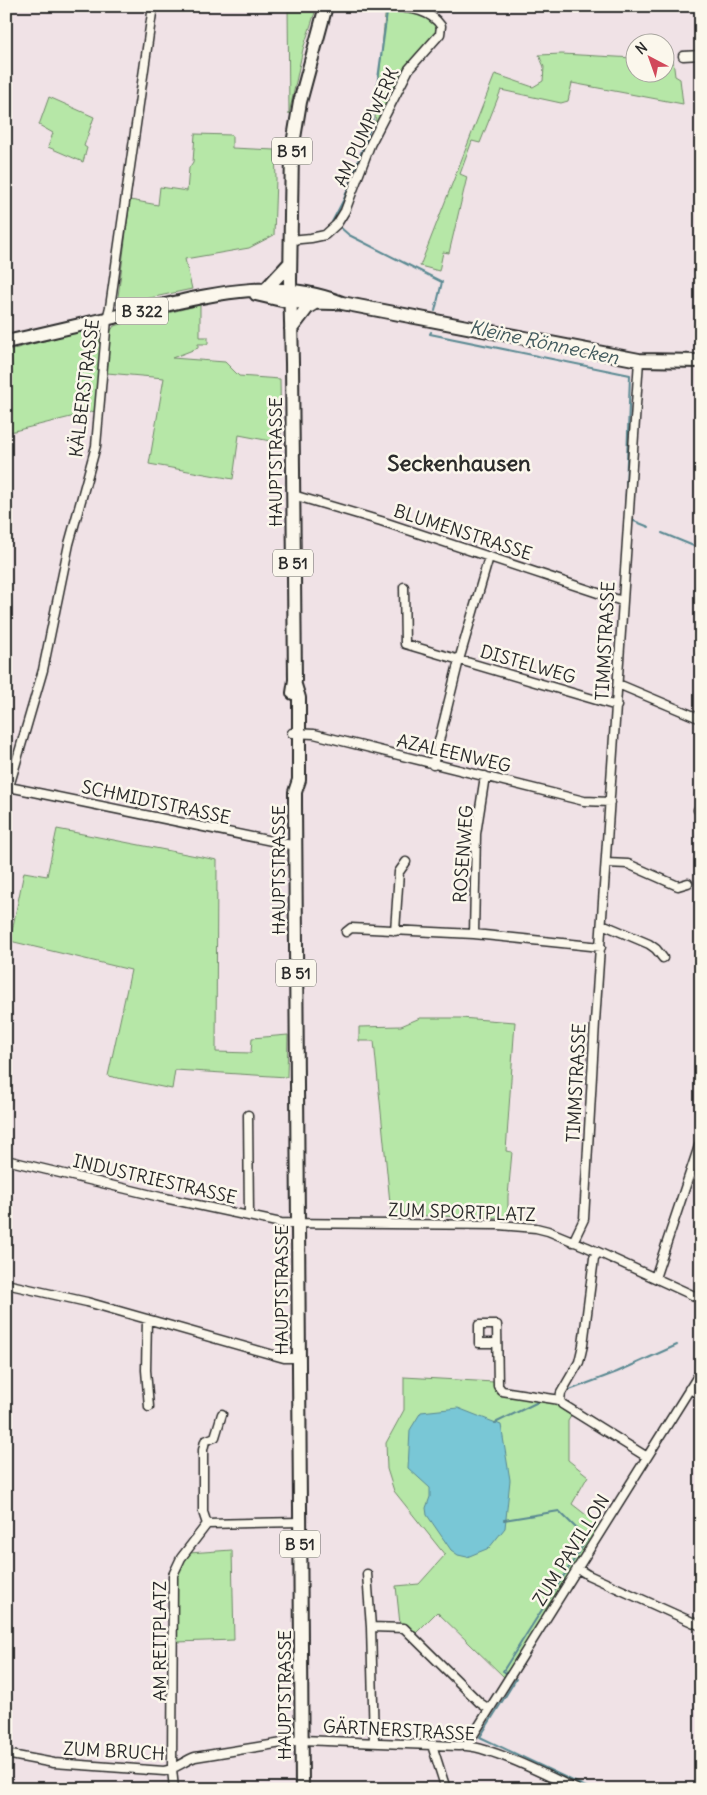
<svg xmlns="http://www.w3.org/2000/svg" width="707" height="1795" font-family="Delius,sans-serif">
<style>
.green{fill:#b6e7a7;stroke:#708969}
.water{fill:#79c7d6;stroke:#5a8992}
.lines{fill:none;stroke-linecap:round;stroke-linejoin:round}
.stream{stroke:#5a8992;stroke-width:2}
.street-casing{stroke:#2b2b2b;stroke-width:11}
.primary-casing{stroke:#2b2b2b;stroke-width:16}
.street{stroke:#fbf7ec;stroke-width:8}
.primary{stroke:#fbf7ec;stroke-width:12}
.labels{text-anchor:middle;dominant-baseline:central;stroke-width:5;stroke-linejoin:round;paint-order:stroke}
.shield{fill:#fbf7ec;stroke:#696865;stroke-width:1}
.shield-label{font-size:16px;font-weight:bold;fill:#2b2b2b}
.street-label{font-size:18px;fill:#2b2b2b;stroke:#fbf7ec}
.water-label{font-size:19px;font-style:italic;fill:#425a5e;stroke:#fbf7ec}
.district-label{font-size:22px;font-weight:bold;fill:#2b2b2b;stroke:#fbf7ec}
</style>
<rect width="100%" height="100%" fill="#f0e2e6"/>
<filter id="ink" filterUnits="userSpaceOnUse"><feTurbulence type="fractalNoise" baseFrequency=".02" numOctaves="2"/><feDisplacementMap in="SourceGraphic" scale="10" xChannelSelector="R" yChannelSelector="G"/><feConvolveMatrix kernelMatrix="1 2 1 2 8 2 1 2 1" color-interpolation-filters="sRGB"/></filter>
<g filter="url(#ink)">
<path class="green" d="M288,6H317L303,49L289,114Z
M386,6H413L429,11L445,23L426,43L392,90L374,131Z
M562,54L634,58V72H664L665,60H673L675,76L680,79L683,104L572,83L568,101L561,103L501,90L480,143L472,141L460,174L467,177L449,253L443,252L439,271L420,266L495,74L533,87L543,81L544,67L539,55Z
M49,97L94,117L84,146L87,148L83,162L48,147L53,133L39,125Z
M195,134L232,135V148L275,150L276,179L274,235L249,248L185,259L192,289L117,305L130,200L158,205L160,187L187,191L189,168L193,162Z
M200,305V337H208V344H198V348L172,358L225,362L239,376L280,379L281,443L239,435L233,479L149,464L164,378L107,373L110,332L114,326Z
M97,327L101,328L102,334L95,411L6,433V351Z
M57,829L217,860L216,1052L251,1053L252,1038L288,1035L287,1077L175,1070L172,1089L108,1076L131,970L10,941L24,872L47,876Z
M420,1018H460L515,1022L506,1151L512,1152L508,1196V1218L395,1215V1212L391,1213L374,1041H359V1027L401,1026Z
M404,1377L494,1382L495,1391L506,1395L550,1401L571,1416L568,1421V1460L588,1476L572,1504L599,1525L504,1677L437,1612L416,1633L407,1624H400L396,1586L419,1584L445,1555L394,1491L387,1469L386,1443L404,1410Z
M232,1550L234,1640L177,1642L176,1573L181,1562L189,1553Z"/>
<path class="water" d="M458,1408L501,1425L510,1480L505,1528L489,1548L467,1557L458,1555L451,1550L427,1515L426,1508L430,1497V1488L408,1468L410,1430L421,1412Z"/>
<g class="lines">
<path class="stream" d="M332,222L344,199L372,123L387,13L365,6
M341,228L349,235L442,282L435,311
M431,332L430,334L630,375L625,517
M634,521L649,527
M662,533L701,549
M567,1391L617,1372L677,1345
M495,1423L538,1402
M504,1520L559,1511L587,1539L503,1671L506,1673
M516,1679L480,1737L590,1789"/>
<g class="street-casing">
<path id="street" d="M683,56L701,55
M290,240L311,238L325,235L337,224L345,211L370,145L409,69L440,34L441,26C430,9 408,8 390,6
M293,495L381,521L622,601
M404,587L405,644L617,706
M618,684L701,719
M292,733L314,734L584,801L610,802
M433,765L459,660L489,557
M9,787L296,846
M6,797L43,670L69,544L96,446L107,319L110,307L153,6
M698,810H701
M606,863L628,864L678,886L688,883
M602,924L649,944L656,949L663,958
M395,931L399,872L406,862
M346,932L351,928L474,934L601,947
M474,934L476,834L485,776
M248,1115L249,1216
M6,1160L160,1197L281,1223L499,1225L536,1228L548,1231L587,1247L701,1299
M573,1242L584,1219L595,1022L639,360
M598,1252L594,1258L583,1345L579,1362L561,1393L560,1400L562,1404L647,1457
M655,1278L701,1140
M6,1284L87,1302L284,1358H299
M147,1319L146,1370L149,1407
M497,1343H479V1325H497L498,1386L502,1391L560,1400
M689,1389L701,1395
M207,1524L203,1512V1450L205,1441L215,1437L222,1414
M207,1524L300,1522
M577,1568L588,1575L701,1626
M367,1574L371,1627L374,1742
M371,1627L404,1628L480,1703L489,1709
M432,1745L446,1789
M467,1745L701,1371
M11,1755L54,1763L164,1771C175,1769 184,1761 195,1757L301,1740L458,1746C483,1742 550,1777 576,1789
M174,1789L172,1769L173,1575L181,1558L207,1524"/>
</g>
<g class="primary-casing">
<path id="primary" d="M266,289L290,263
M256,294L290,302L335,303
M291,329L307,308L315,303
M6,342C51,332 96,321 140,311C210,295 273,276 342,303L639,360L701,361
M295,685L299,698V780L295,792V804L302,1789
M293,693L295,680L292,363L290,281L292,150L300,102L326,6"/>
</g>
<use href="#street" class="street"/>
<use href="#primary" class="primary"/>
</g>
</g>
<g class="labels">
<g class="shield">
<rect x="272" y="137.5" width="40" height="27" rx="4"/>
<rect x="116" y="297.5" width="52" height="27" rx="4"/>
<rect x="273" y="549.5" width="40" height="27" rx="4"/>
<rect x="276" y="959.5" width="40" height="27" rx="4"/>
<rect x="280" y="1530.5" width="40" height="27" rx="4"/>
</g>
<g class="shield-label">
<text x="292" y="151">B 51</text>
<text x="142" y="311">B 322</text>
<text x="293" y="563">B 51</text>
<text x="296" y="973">B 51</text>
<text x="300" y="1544">B 51</text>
</g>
<g class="street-label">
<text transform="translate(366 127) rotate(-65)">AM PUMPWERK</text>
<text transform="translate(84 388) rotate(-83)">KÄLBERSTRASSE</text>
<text transform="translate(275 462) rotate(-90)">HAUPTSTRASSE</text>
<text transform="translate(463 532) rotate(18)">BLUMENSTRASSE</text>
<text transform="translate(605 641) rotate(-87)">TIMMSTRASSE</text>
<text transform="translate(528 664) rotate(16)">DISTELWEG</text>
<text transform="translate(454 753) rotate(13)">AZALEENWEG</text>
<text transform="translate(156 802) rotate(12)">SCHMIDTSTRASSE</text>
<text transform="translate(463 854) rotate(-86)">ROSENWEG</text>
<text transform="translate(278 870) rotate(-90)">HAUPTSTRASSE</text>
<text transform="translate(576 1083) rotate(-87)">TIMMSTRASSE</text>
<text transform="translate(155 1179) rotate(13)">INDUSTRIESTRASSE</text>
<text transform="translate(462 1212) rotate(2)">ZUM SPORTPLATZ</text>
<text transform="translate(281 1290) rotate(-90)">HAUPTSTRASSE</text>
<text transform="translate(571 1550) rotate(-58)">ZUM PAVILLON</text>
<text transform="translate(159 1641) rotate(-90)">AM REITPLATZ</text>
<text transform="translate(284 1695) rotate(-90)">HAUPTSTRASSE</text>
<text transform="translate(399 1730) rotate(3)">GÄRTNERSTRASSE</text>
<text transform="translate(114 1751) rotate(3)">ZUM BRUCH</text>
</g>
<g class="water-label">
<text transform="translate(544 342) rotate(12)">Kleine Rönnecken</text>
</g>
<g class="district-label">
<text x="459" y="463">Seckenhausen</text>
</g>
</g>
<rect width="707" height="1795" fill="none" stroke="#fbf7ec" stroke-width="25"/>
<rect x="12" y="12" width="682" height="1770" fill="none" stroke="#2b2b2b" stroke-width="2" filter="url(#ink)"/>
<g transform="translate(650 58) rotate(319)"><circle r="24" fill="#fbf7ec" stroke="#a8a59f"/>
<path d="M0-4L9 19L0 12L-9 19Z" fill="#d1495b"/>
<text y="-8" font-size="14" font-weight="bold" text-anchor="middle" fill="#2b2b2b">N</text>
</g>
</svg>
